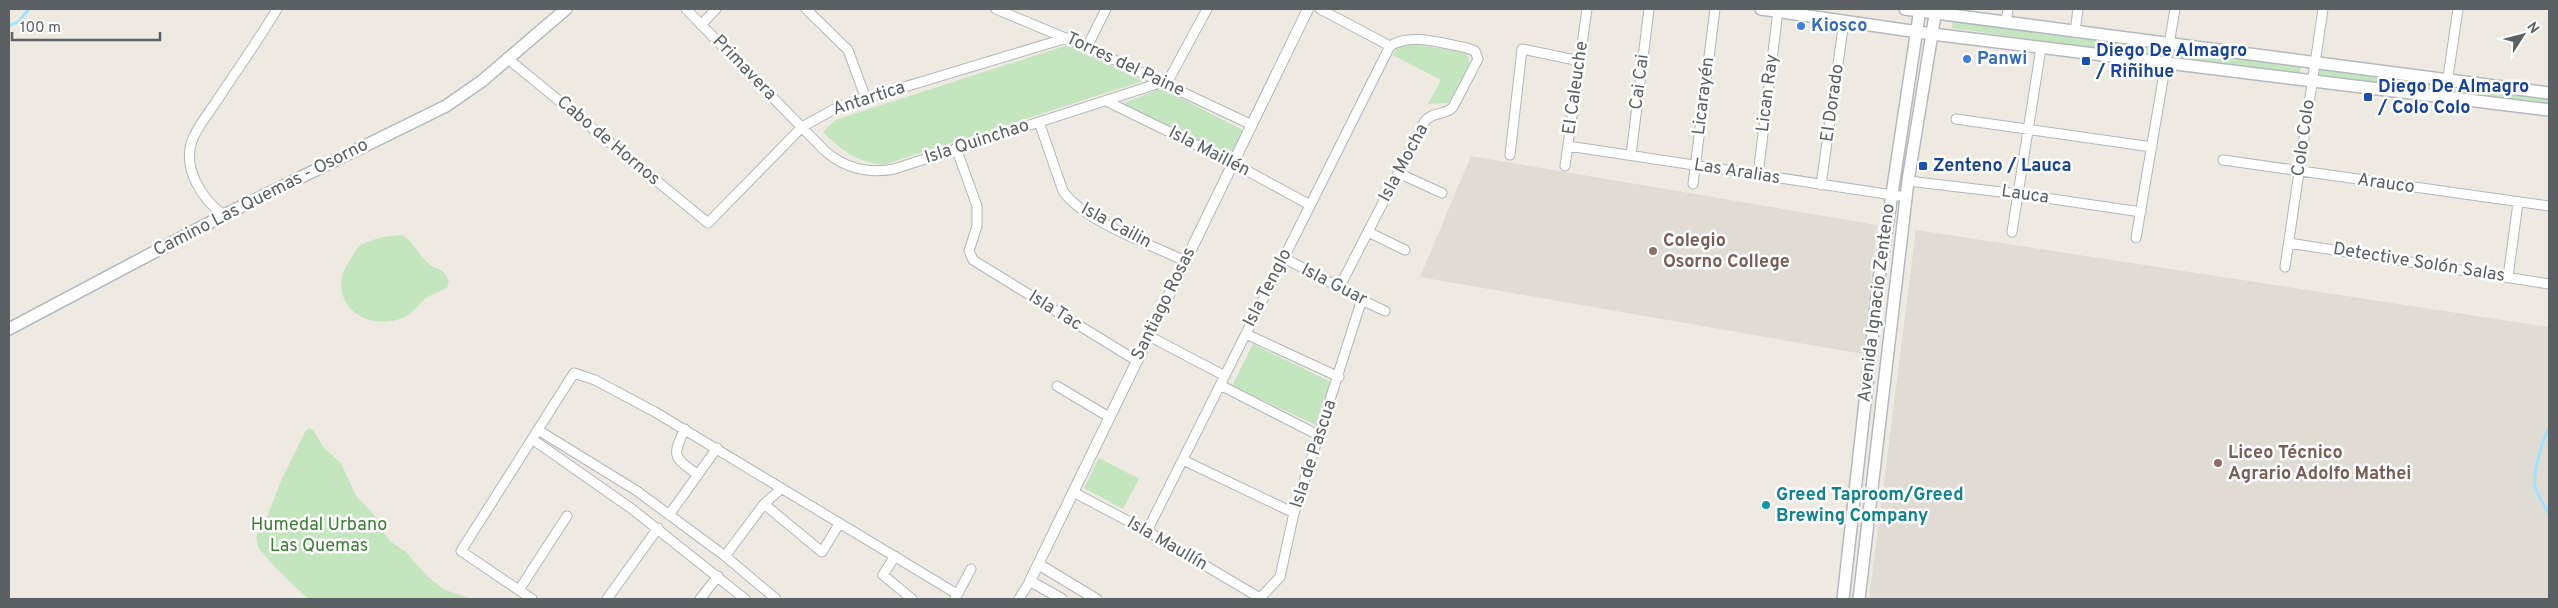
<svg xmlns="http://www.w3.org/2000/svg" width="2558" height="608" font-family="Overpass,sans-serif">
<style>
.education{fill:#e0dbd3}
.green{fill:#c4e6be}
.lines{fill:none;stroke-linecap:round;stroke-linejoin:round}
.stream{stroke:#a1e3ff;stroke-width:3}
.minor-casing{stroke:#b3b6ba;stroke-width:11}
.tertiary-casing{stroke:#b3b6ba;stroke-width:12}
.secondary-casing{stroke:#b4b9bd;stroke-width:14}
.minor{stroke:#fff;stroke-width:9}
.tertiary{stroke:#fff;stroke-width:10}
.secondary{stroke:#fff;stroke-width:11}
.shop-dot{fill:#3f7fe0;stroke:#fff;stroke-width:2}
.transit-dot{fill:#1a4fb4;stroke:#fff;stroke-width:2}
.education-dot{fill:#8d6e63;stroke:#fff;stroke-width:2}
.culture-dot{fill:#0f9aa8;stroke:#fff;stroke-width:2}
.labels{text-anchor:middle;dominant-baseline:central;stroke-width:5;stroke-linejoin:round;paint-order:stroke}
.shop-label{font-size:18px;font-weight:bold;fill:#366cbe;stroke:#fff;text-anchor:start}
.transit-label{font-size:18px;font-weight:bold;fill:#164399;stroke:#fff;text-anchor:start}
.street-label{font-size:18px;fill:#5b6063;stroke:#fff}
.education-label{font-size:18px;font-weight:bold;fill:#785e54;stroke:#fff;text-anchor:start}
.culture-label{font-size:18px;font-weight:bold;fill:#0d838f;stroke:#fff;text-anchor:start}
.park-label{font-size:18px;fill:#3a8233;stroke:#fff}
</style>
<rect width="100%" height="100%" fill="#eeeae2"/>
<path class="education" d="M1471,156L1877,225L1863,354L1420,277Z
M1916,230L2549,327V599H1869Z"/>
<path class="green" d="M1953,21L2161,48L2160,58L1952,28Z
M1409,43L1466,53C1477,66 1456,90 1449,103L1428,104L1441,80L1393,55L1398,46Z
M1068,45L1143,81L883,165C853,160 844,152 823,132L835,120Z
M2177,49L2301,64L2300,73L2176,57Z
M2318,67L2442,83V92L2317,76Z
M2451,84L2549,97V104L2451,92Z
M1162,88L1248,133L1233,161L1122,104Z
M402,235C415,243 418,254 429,264C438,271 441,266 449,280L447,288C440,291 432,294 426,298C417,305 412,315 400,319C360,332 324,297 350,260C353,255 357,247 361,245C374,238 388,236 402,235Z
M1253,344L1331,382L1316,425L1232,386Z
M309,428L313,430L324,448L341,463L356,496L374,515L379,526L390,541L406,552L428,577L445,590L472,599H308L274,566L258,547L256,538L259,529L267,517L281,481L305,432Z
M1099,458L1139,479L1123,509L1084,488Z"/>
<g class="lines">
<path class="stream" d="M9,26L19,21L29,9
M2549,429C2542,438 2533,474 2535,486C2537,495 2544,505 2549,514"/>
<g class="minor-casing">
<path id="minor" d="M686,9L824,150C844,168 868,174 894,169L1163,82
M806,9L848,50L866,99
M996,9L1087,47L1252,125
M1320,9L1390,46
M2006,23L2008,9
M701,25L716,9
M2075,32L2078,9
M1087,47L1106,9
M507,58L708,223L802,127L838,107L1067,38
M1167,83L1207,9
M2445,97L2458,9
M1106,101L1233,163L1310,205
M1956,119L2152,147
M1039,122L1063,191C1083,221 1152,245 1185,261
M1568,146L1906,197
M956,148L977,206V226L969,251L973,260L1137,361
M1510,155L1522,49L1580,61
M1631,155L1649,9
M2223,160L2549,206
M1565,166L1587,9
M1398,173L1442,193
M1758,175L1778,11
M1908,181L2018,194L2141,212
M1693,184L1715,9
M1821,185L1844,21
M224,215C202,200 181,167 193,138C200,123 211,110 220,96C239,67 260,38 277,9
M1368,232L1405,250
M2012,232L2041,48
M2136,238L2175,9
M2289,243L2549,284
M1284,258L1358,297L1361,302L1368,303L1385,311
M2285,267L2323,9
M2508,277L2518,203
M1339,288L1425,121C1433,111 1445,116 1453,107L1478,59L1475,51L1467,48C1444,44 1411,32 1390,46
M1246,334L1339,377
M1149,336L1225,376
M1220,385L1320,436
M1057,386L1109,417
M685,429C671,457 674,457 698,475
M538,430L637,491L725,556L776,599
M532,439L632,509L745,599
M1183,460L1294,513
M1073,492L1147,531L1260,598
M764,504L822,552L839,524
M669,515L717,448
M1147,531L1390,46
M725,556L764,504L781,489
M895,556L883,575L912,599
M519,590L567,516
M532,599L461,551L574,373L595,380L655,412L957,594
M607,599L658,528
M700,599L718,576
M955,599L971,569
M1019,599L1030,581
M1259,599L1280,577L1294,513L1361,302"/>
</g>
<g class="tertiary-casing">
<path id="tertiary" d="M1038,564L1096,599
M1062,599L1030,581L1308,9"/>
</g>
<g class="secondary-casing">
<path id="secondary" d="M1761,9L1932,34L2549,110
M1905,9L2549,93
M9,329L224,215L446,106L482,81L566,9
M1843,599L1878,286L1920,9
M1859,599L1908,181L1936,9"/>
</g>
<use href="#minor" class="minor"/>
<use href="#tertiary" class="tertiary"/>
<use href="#secondary" class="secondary"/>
</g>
<g class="shop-dot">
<circle cx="1801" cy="26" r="5"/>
<circle cx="1967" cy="59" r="5"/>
</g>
<g class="transit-dot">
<rect x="2081" y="56" width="10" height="10" rx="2.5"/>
<rect x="2363" y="92" width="10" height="10" rx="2.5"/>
<rect x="1918" y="161" width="10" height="10" rx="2.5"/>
</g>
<g class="education-dot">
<circle cx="1653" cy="251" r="5"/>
<circle cx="2218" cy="463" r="5"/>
</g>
<circle class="culture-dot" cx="1766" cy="505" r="5"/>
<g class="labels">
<g class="shop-label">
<text x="1811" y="26">Kiosco</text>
<text x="1977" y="59">Panwi</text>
</g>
<g class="transit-label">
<text x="2096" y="51">Diego De Almagro<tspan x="2096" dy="21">/ Riñihue</tspan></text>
<text x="2378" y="87">Diego De Almagro<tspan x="2378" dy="21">/ Colo Colo</tspan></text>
<text x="1933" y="166">Zenteno / Lauca</text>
</g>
<g class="street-label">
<text transform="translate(1125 65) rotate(25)">Torres del Paine</text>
<text transform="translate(744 68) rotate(46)">Primavera</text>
<text transform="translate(1640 82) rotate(-83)">Cai Cai</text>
<text transform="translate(1576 88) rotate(-82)">El Caleuche</text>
<text transform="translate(1768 93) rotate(-83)">Lican Ray</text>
<text transform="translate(1704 96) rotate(-83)">Licarayén</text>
<text transform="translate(869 99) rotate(-18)">Antartica</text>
<text transform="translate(1833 103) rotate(-82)">El Dorado</text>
<text transform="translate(2304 138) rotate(-82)">Colo Colo</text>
<text transform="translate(608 141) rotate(40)">Cabo de Hornos</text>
<text transform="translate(977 142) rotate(-18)">Isla Quinchao</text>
<text transform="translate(1209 152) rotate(27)">Isla Maillén</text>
<text transform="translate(1404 163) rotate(-62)">Isla Mocha</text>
<text transform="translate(1737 172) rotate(9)">Las Aralias</text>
<text transform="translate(2386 184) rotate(8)">Arauco</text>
<text transform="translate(2025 195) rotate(8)">Lauca</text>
<text transform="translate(261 198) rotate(-27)">Camino Las Quemas - Osorno</text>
<text transform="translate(1116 226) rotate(28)">Isla Cailin</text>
<text transform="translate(2419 263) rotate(9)">Detective Solón Salas</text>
<text transform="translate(1334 285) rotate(27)">Isla Guar</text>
<text transform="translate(1268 288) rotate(-63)">Isla Tenglo</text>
<text transform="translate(1877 303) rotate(-83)">Avenida Ignacio Zenteno</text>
<text transform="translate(1164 304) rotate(-64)">Santiago Rosas</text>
<text transform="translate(1055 311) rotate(32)">Isla Tac</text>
<text transform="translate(1314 454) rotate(-72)">Isla de Pascua</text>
<text transform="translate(1167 544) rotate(30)">Isla Maullín</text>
</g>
<g class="education-label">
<text x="1663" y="241">Colegio<tspan x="1663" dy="21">Osorno College</tspan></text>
<text x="2228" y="453">Liceo Técnico<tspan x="2228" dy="21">Agrario Adolfo Mathei</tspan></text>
</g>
<g class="culture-label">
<text x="1776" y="495">Greed Taproom/Greed<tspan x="1776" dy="21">Brewing Company</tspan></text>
</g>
<g class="park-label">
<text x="319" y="525">Humedal Urbano<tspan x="319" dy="21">Las Quemas</tspan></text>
</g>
</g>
<rect width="2558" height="608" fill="none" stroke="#5b6063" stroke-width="20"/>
<g transform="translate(2523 35) rotate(54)" stroke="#ffffff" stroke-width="4" paint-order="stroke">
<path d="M0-4L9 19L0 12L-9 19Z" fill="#5b6063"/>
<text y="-8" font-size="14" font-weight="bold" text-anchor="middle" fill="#5b6063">N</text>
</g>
<path d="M12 32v8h148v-8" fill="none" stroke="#5b6063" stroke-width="2.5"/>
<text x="20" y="32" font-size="15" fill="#5b6063" stroke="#ffffff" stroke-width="4" paint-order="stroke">100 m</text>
</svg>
